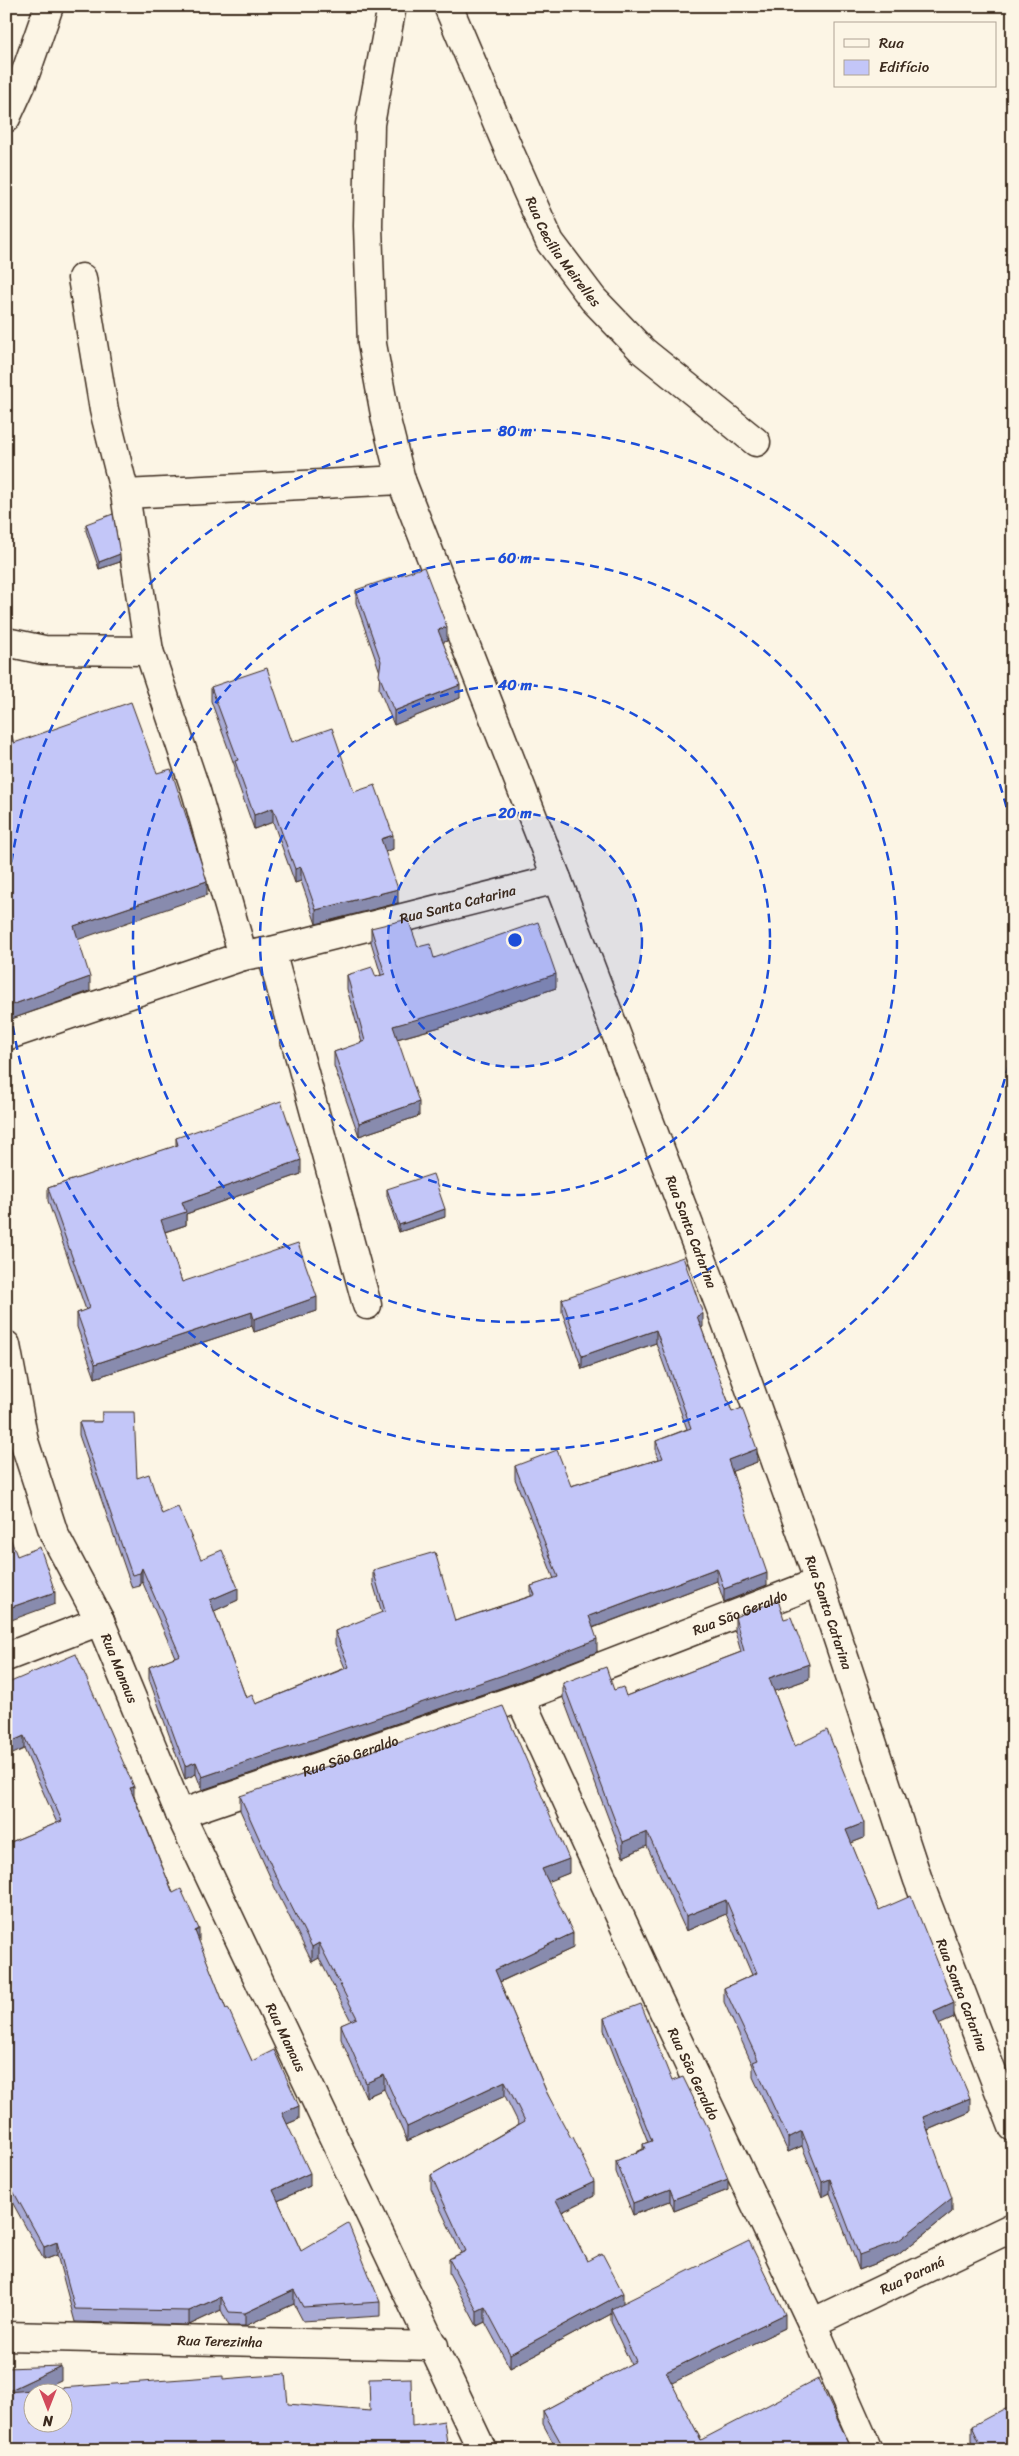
<svg xmlns="http://www.w3.org/2000/svg" width="1019" height="2456" font-family="Sriracha,sans-serif">
<style>
.lines{fill:none;stroke-linecap:round;stroke-linejoin:round}
.minor-casing{stroke:#3b2a1e;stroke-width:31}
.minor{stroke:#fcf5e5;stroke-width:28}
.wall{fill:#a8aad5;stroke:#3b2a1e}
.shaded-wall{fill:#888bae;stroke:#3b2a1e}
.building{fill:#c3c6f8;stroke:#3b2a1e;fill-rule:evenodd}
.ring{fill:none;stroke:#1d4ed8;stroke-width:2.5;stroke-dasharray:9 6}
.labels{text-anchor:middle;dominant-baseline:central;stroke-width:4;stroke-linejoin:round;paint-order:stroke}
.street-label{font-size:14px;fill:#3b2a1e;stroke:#fcf5e5}
.centre{fill:#1d4ed8;stroke:#fcf5e5;stroke-width:2.5}
.ring-label{font-size:15px;text-anchor:middle;font-weight:bold;fill:#1d4ed8;stroke:#fcf5e5;stroke-width:4;stroke-linejoin:round;paint-order:stroke}
</style>
<rect width="100%" height="100%" fill="#fcf5e5"/>
<filter id="ink" filterUnits="userSpaceOnUse"><feTurbulence type="fractalNoise" baseFrequency=".02" numOctaves="2"/><feDisplacementMap in="SourceGraphic" scale="10" xChannelSelector="R" yChannelSelector="G"/><feConvolveMatrix kernelMatrix="1 2 1 2 8 2 1 2 1" color-interpolation-filters="sRGB"/></filter>
<g filter="url(#ink)">
<g class="lines">
<g class="minor-casing">
<g id="minor">
<path id="s1" d="M392,6L370,124L368,226L372,344L386,420L401,480L557,879L726,1322L819,1582L918,1880L1013,2127"/>
<path id="s2" d="M448,6L511,155L550,242L593,299L643,351L756,442"/>
<path d="M6,118L22,83L49,6"/>
<path d="M82,278L104,410L125,494L149,651L196,791L243,956"/>
<path d="M125,494L401,480"/>
<path d="M6,642L44,650L149,651"/>
<path d="M271,951L367,1305"/>
<path id="s3" d="M6,1036L243,956L271,951L557,879"/>
<path id="s4" d="M6,1345L24,1441L54,1534L100,1621L180,1814L482,2450"/>
<path d="M6,1657L100,1621"/>
<path id="s5" d="M520,1698L656,1995L812,2323L868,2450"/>
<path id="s6" d="M180,1814L520,1698L819,1582"/>
<path id="s7" d="M812,2323L1013,2227"/>
<path id="s8" d="M6,2336L434,2346"/>
</g>
</g>
<use href="#minor" class="minor"/>
</g>
<path class="wall" d="M86,524L120,562L99,569L86,531Z
M356,590L447,641L443,642L460,698L394,725L379,689L380,672L356,603Z
M211,687L292,742L354,792L393,849L385,852L398,903L316,924L301,881L295,883L273,822L254,829L235,775V767L211,701Z
M371,928L418,947L434,958L556,988L440,1027L397,1039L419,1116L359,1136L334,1066V1052L362,1043L347,989V975L376,977L381,975L371,942Z
M176,1138L301,1174L186,1214V1225L165,1232L182,1282L317,1311L254,1332L252,1326L95,1378L77,1327V1313L86,1310L48,1201V1188L176,1146Z
M387,1189L445,1217L399,1232L387,1196Z
M562,1299L703,1327H701L732,1412L757,1462L732,1471L767,1585L724,1602L717,1581L593,1628L597,1652L515,1683L202,1790L196,1774L185,1779L149,1679V1667L175,1657L142,1581L140,1586L132,1588L79,1435V1422H102V1412L137,1478L162,1514L201,1559L238,1600L214,1611L246,1698L256,1704L345,1668L335,1644V1631L382,1613L373,1583V1570L455,1621L531,1596V1586L554,1579L515,1479V1466L571,1486L659,1459L656,1453V1441L687,1429L656,1343L582,1369L562,1312Z
M735,1617L784,1619L809,1679L774,1691L795,1746L864,1838L851,1843L879,1910L954,2018L939,2024L970,2112L928,2130L952,2212L898,2255L859,2270L830,2193L822,2197L802,2146L788,2152L753,2077V2066L724,2002V1988L752,1975L726,1914L686,1931L647,1846L623,1857L563,1698V1683L614,1690L626,1696L741,1652L735,1631Z
M6,1684L134,1796L173,1893L199,1942L226,2009L252,2061L299,2119L287,2124L310,2186L278,2201L301,2251L380,2302V2316L303,2321L294,2304L245,2326H229L221,2310L189,2325L75,2322L57,2255L44,2260L6,2191V1844L57,1823L24,1749Z
M240,1796L569,1873L548,1881L573,1948L500,1982L547,2093L594,2196L562,2212L587,2261L623,2303L785,2328L671,2383L701,2440L852,2450H557L543,2424V2411L631,2364L611,2322V2314L510,2368L485,2322L477,2326L449,2273V2259L461,2253L431,2189V2175L519,2124L505,2096L407,2141L384,2089L366,2097L341,2039V2025L351,2021L319,1958L312,1962L275,1888L240,1810Z
M604,2018L672,2081L728,2190L674,2211L670,2201L633,2215L616,2172V2161L643,2149V2144L648,2142L604,2030Z
M972,2426L1013,2450H976L972,2441Z"/>
<path class="shaded-wall" d="M120,554V562L99,569V562Z
M447,627V641L438,644V630Z
M460,685V698L394,725V711Z
M273,808V822L254,829V815Z
M393,835V849L381,853V839Z
M301,867V881L295,883V869Z
M207,881V895L74,941V926Z
M398,889V903L316,924V910Z
M556,974V988L440,1027L393,1040V1026Z
M90,977V991L6,1021V1007Z
M419,1102V1116L359,1136V1123Z
M301,1160V1174L186,1214V1225L161,1233V1220L182,1202Z
M445,1209V1217L399,1232V1225Z
M317,1297V1311L254,1332V1319Z
M252,1312V1326L95,1378V1364Z
M703,1314V1327L697,1329V1316Z
M656,1330V1343L582,1369V1356Z
M757,1449V1462L728,1473V1460Z
M142,1568V1581L140,1586V1573Z
M717,1568V1581L589,1629V1616Z
M767,1573V1585L724,1602V1589Z
M238,1588V1600L210,1613V1600Z
M55,1592V1604L6,1622V1609Z
M597,1639V1652L515,1683L202,1790V1777Z
M809,1664V1679L769,1693V1678Z
M24,1736V1749L6,1757V1744Z
M196,1762V1774L185,1779V1766Z
M134,1787V1800L130,1788Z
M864,1823V1838L846,1845V1830Z
M647,1832V1846L623,1857V1842Z
M569,1859V1873L542,1884V1869Z
M726,1900V1914L686,1931V1916Z
M199,1929V1943L195,1931Z
M573,1933V1948L495,1984V1970Z
M319,1943V1958L312,1962V1947Z
M954,2003V2018L934,2027V2012Z
M384,2075V2089L366,2097V2083Z
M505,2081V2096L407,2141V2127Z
M970,2098V2112L923,2132V2117Z
M299,2106V2119L282,2126V2113Z
M802,2131V2146L788,2152V2138Z
M310,2173V2186L273,2203V2190Z
M728,2179V2190L674,2211V2199Z
M830,2179V2193L822,2197V2182Z
M594,2182V2196L556,2215V2200Z
M670,2189V2201L633,2215V2203Z
M952,2198V2212L898,2255L859,2270V2255Z
M57,2242V2255L44,2260V2247Z
M294,2290V2304L245,2326V2313Z
M623,2293V2307L611,2309V2314L510,2368V2354Z
M221,2297V2310L189,2325V2311Z
M485,2307V2322L477,2326V2311Z
M785,2314V2328L666,2386V2372Z
M61,2366V2380L6,2405V2392Z"/>
<path class="building" d="M113,514L120,554L99,562L86,524Z
M424,567L447,627L438,630L460,685L394,711L379,675L381,661L356,590Z
M267,668L292,742L332,728L354,792L375,785L393,835L381,839L398,889L316,910L301,867L295,869L273,808L254,815L235,761L238,760L211,687Z
M131,702L157,773L171,769L207,881L74,926L90,977L6,1007V717L14,743Z
M408,919L418,947L430,944L434,958L538,922L556,974L440,1013L393,1026L419,1102L359,1123L334,1052L365,1041L347,975L372,967L376,977L385,974L371,928Z
M281,1101L301,1160L182,1202L186,1212L161,1220L182,1282L298,1243L317,1297L254,1319L252,1312L95,1364L77,1313L90,1308L48,1188L178,1145L176,1138Z
M433,1174L445,1209L399,1225L387,1189Z
M683,1257L703,1314L697,1316L732,1412L742,1408L757,1449L728,1460L767,1573L724,1589L717,1568L589,1616L597,1639L515,1671L202,1777L196,1762L185,1766L149,1667L180,1655L142,1568L140,1573L132,1575L79,1422H102V1412H134L137,1478L149,1474L162,1514L178,1507L201,1559L222,1550L238,1588L210,1600L246,1698L252,1695L256,1704L349,1667L335,1631L385,1611L373,1570L435,1552L455,1621L535,1595L531,1586L558,1577L515,1466L557,1450L571,1486L663,1458L656,1441L691,1428L656,1330L582,1356L562,1299Z
M6,1527L17,1556L40,1547L55,1592L6,1609Z
M778,1600L784,1619L791,1617L809,1664L769,1678L795,1746L827,1730L864,1823L846,1830L879,1910L911,1896L954,2003L934,2012L970,2098L923,2117L952,2198L898,2241L859,2255L830,2179L822,2182L802,2131L788,2138L753,2062L758,2060L724,1988L757,1973L726,1900L686,1916L647,1832L623,1842L563,1683L606,1667L614,1690L623,1687L626,1696L744,1651L735,1617Z
M76,1654L134,1787L130,1788L173,1893L181,1889L199,1929L195,1931L226,2009L228,2008L252,2061L274,2050L299,2106L282,2113L310,2173L273,2190L301,2251L348,2223L380,2302L303,2307L294,2290L245,2313L229,2312L221,2297L189,2311L75,2309L57,2242L44,2247L6,2178V1844L62,1821L24,1736L6,1744V1684Z
M503,1706L569,1859L542,1869L573,1933L495,1970L547,2093L571,2138L573,2137L594,2182L556,2200L587,2261L602,2253L623,2293L510,2354L485,2307L477,2311L449,2259L466,2251L431,2175L525,2121L505,2081L407,2127L384,2075L366,2083L341,2025L357,2018L319,1943L312,1947L275,1874L240,1796Z
M641,2004L672,2081L683,2077L709,2130L728,2179L674,2199L670,2189L633,2203L616,2161L645,2149L643,2144L652,2141L604,2018Z
M749,2241L785,2314L666,2372L701,2440L818,2379L852,2450H749L748,2448L745,2450H565L543,2411L636,2361L611,2309Z
M61,2366L6,2392V2368Z
M285,2374L288,2404L370,2411L369,2379L411,2378L412,2426L444,2421L448,2450H6V2392L223,2376V2379ZM32,2394H62V2424H32Z
M1013,2404V2450H983L972,2426Z"/>
</g>
<circle cx="515" cy="940" r="127" fill="#1d4ed8" fill-opacity=".12"/>
<g class="ring">
<circle cx="515" cy="940" r="127"/>
<circle cx="515" cy="940" r="255"/>
<circle cx="515" cy="940" r="382"/>
<path d="M1012 1050A509 509 0 0 1 6 958M6 922A509 509 0 0 1 1012 830"/>
</g>
<g class="labels">
<g class="street-label">
<text stroke="none"><textPath href="#s2" startOffset="272">Rua Cecília Meirelles</textPath></text>
<text stroke="none"><textPath href="#s3" startOffset="471">Rua Santa Catarina</textPath></text>
<text stroke="none"><textPath href="#s1" startOffset="1285">Rua Santa Catarina</textPath></text>
<text stroke="none"><textPath href="#s6" startOffset="595">Rua São Geraldo</textPath></text>
<text stroke="none"><textPath href="#s1" startOffset="1690">Rua Santa Catarina</textPath></text>
<text stroke="none"><textPath href="#s4" startOffset="345">Rua Manaus</textPath></text>
<text stroke="none"><textPath href="#s6" startOffset="180">Rua São Geraldo</textPath></text>
<text stroke="none"><textPath href="#s1" startOffset="2095">Rua Santa Catarina</textPath></text>
<text stroke="none"><textPath href="#s4" startOffset="750">Rua Manaus</textPath></text>
<text stroke="none"><textPath href="#s5" startOffset="414">Rua São Geraldo</textPath></text>
<text stroke="none"><textPath href="#s7" startOffset="111">Rua Paraná</textPath></text>
<text stroke="none"><textPath href="#s8" startOffset="214">Rua Terezinha</textPath></text>
</g>
</g>
<circle cx="515" cy="940" r="8" class="centre"/>
<g class="ring-label">
<text x="515" y="436">80 m</text>
<text x="515" y="563">60 m</text>
<text x="515" y="690">40 m</text>
<text x="515" y="818">20 m</text>
</g>
<rect width="1019" height="2456" fill="none" stroke="#fcf5e5" stroke-width="25"/>
<rect x="12" y="12" width="994" height="2431" fill="none" stroke="#3b2a1e" stroke-width="2" filter="url(#ink)"/>
<rect x="834" y="22" width="162" height="65" fill="#fcf5e5" stroke="#afa495"/>
<rect x="844" y="39" width="25" height="8" fill="#fcf5e5" stroke="#afa495"/>
<text x="879" y="48" font-size="15" fill="#3b2a1e">Rua</text>
<rect x="844" y="60" width="25" height="15" fill="#c3c6f8" stroke="#afa495"/>
<text x="879" y="72" font-size="15" fill="#3b2a1e">Edifício</text>
<g transform="translate(48 2408) rotate(180)"><circle r="24" fill="#fcf5e5" stroke="#afa495"/>
<path d="M0-4L9 19L0 12L-9 19Z" fill="#d1495b"/>
<text y="-8" font-size="14" font-weight="bold" text-anchor="middle" fill="#3b2a1e">N</text>
</g>
</svg>
